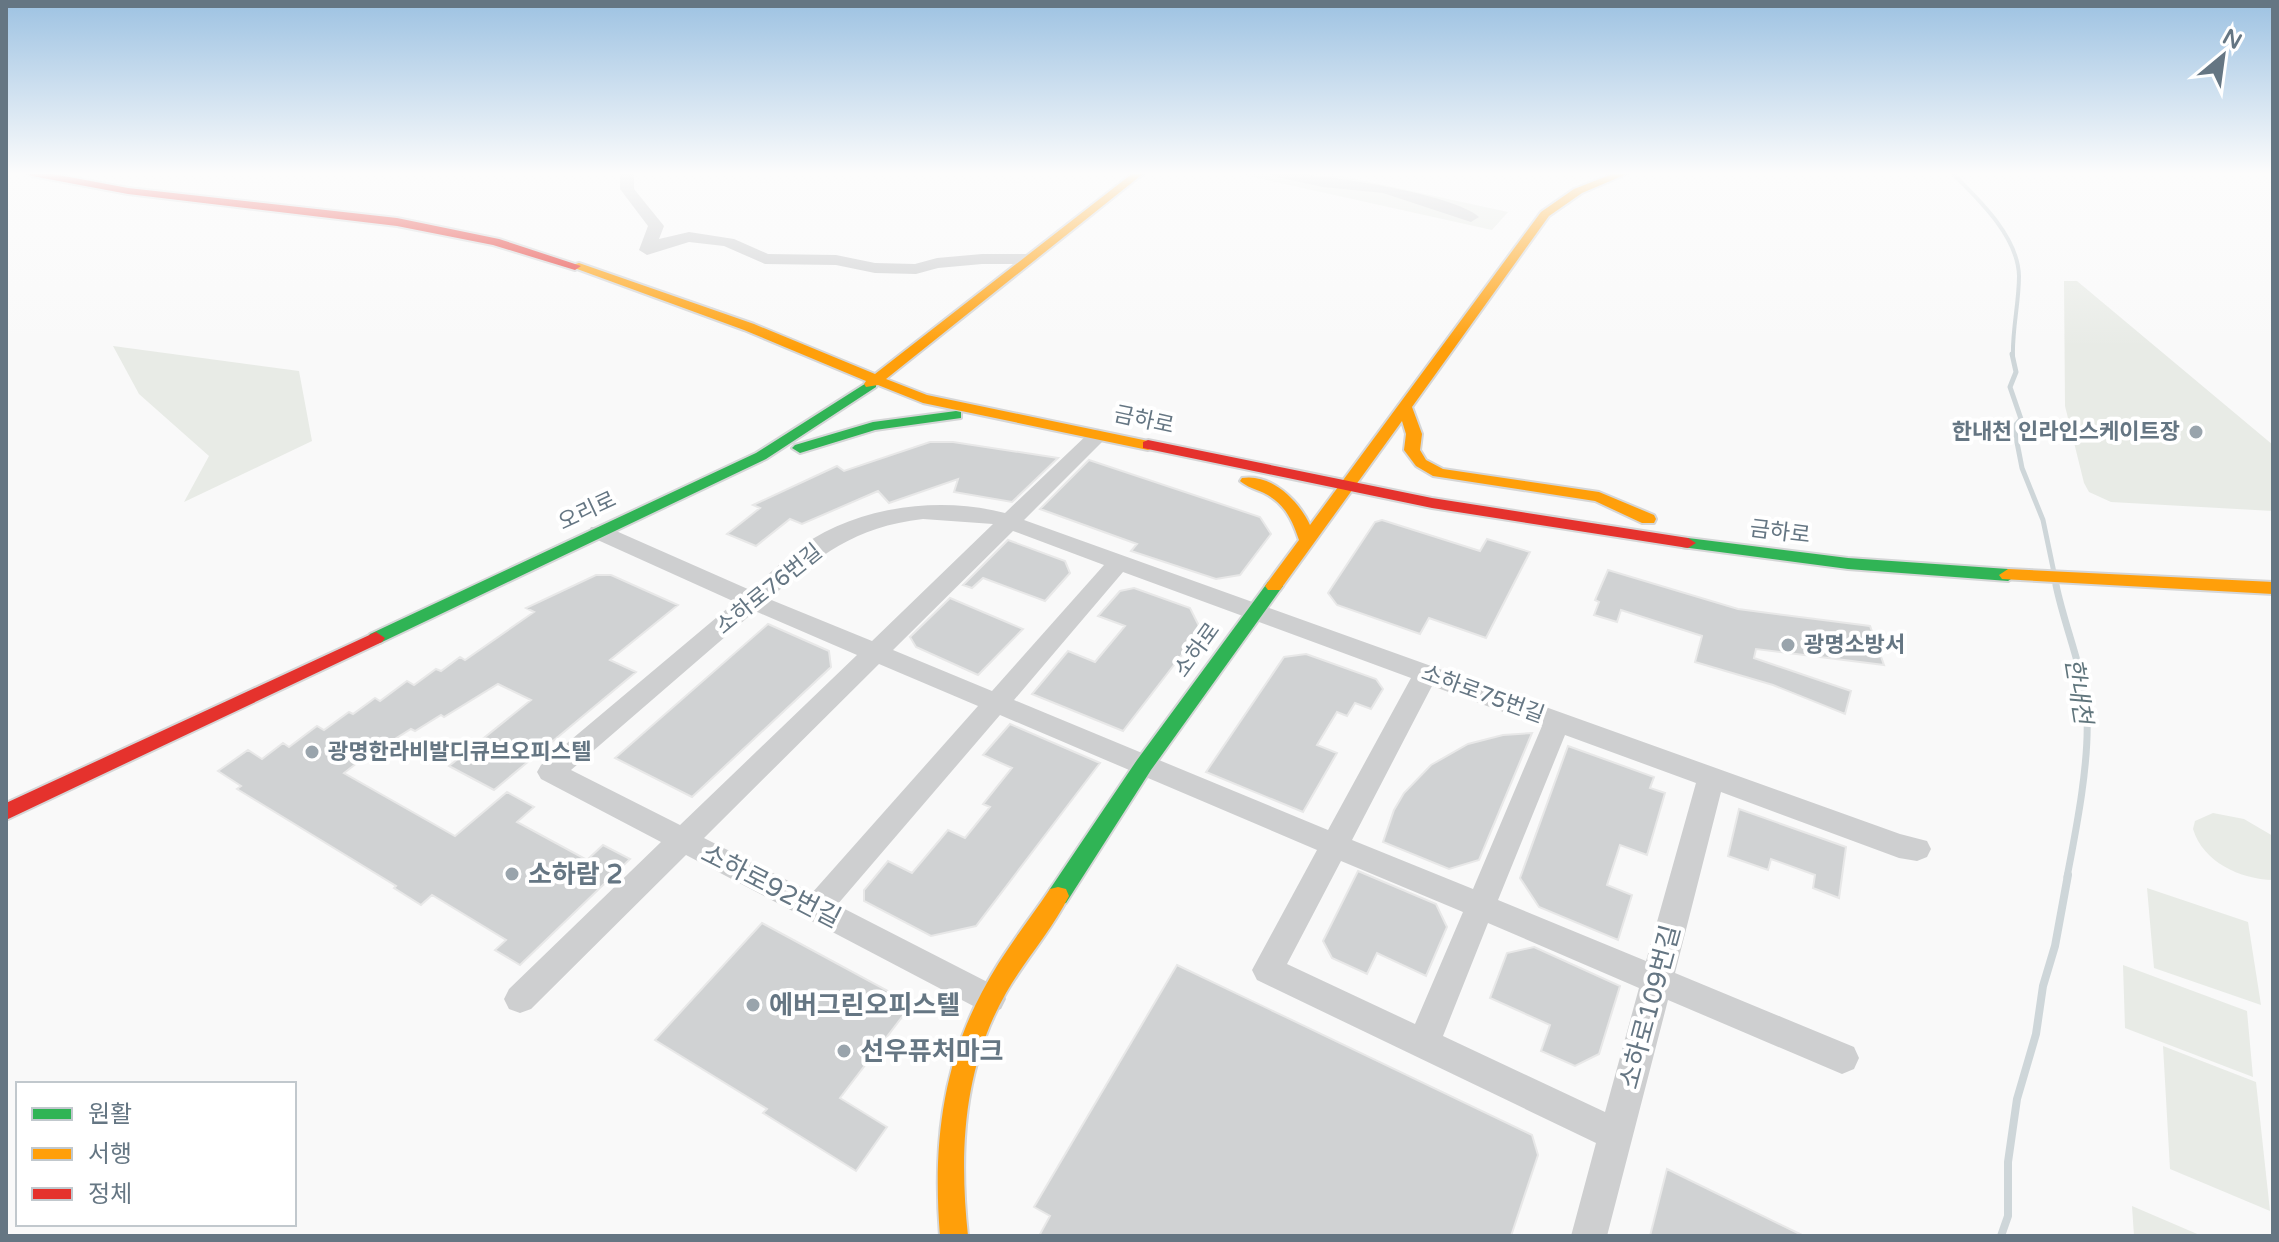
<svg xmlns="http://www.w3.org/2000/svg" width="2279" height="1242" font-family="'Varela Round','Noto Sans KR',sans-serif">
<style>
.green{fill:#e8ebe6}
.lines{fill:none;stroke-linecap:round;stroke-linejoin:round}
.stream-far3{stroke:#ced6d9;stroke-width:4}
.stream-far2{stroke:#ced6d9;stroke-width:5}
.stream-far1{stroke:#ced6d9;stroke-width:7}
.stream{stroke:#ced6d9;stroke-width:8}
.building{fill:#d0d2d3;stroke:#e8e8e8;stroke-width:2}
.fast-casing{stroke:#d5d6d7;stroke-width:4}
.slow-casing{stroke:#d5d6d7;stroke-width:4}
.jam-casing{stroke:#d5d6d7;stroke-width:4}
.street{fill:#cecfd0;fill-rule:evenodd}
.fast{fill:#30b455;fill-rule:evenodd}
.slow{fill:#ff9f0a;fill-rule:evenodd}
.jam{fill:#e5322d;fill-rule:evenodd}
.poi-dot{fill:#99a4ac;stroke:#fff;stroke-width:3}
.labels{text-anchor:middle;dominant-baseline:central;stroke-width:8;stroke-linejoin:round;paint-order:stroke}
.street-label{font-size:22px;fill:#657683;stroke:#fff}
.poi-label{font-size:22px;font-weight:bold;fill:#657683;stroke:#fff;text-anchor:start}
.water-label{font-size:24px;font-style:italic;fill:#60757c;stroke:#fff}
.near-poi-label{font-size:26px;font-weight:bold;fill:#657683;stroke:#fff;text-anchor:start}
.near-street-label{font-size:26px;fill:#657683;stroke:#fff}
</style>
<rect width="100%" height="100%" fill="#f9f9f9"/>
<path class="green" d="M1235,173H1328L1508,212L1492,230Z
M2064,281H2077L2273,445V511L2111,502L2089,492L2084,483L2065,406Z
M113,346L299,371L312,441L184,502L209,456L139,394Z
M2213,813L2244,819L2273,836V880C2240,879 2203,862 2193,829L2195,821Z
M2147,888L2248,922L2261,1005L2154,968Z
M2123,965L2247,1011L2253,1077L2125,1028Z
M2163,1046L2256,1082L2270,1211L2170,1169Z
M2132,1206L2202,1236H2134Z"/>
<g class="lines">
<path class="stream-far3" d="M1952,173C1978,199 2018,236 2019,276C2019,303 2012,330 2013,356"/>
<path class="stream-far2" d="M2012,354L2016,372L2010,387L2021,419L2014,427L2022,468L2043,520L2057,587"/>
<path class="stream-far1" d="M2056,585C2065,629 2085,672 2087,717C2089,765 2076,830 2067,877"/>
<path class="stream" d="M2001,1236L2008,1216V1162L2017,1099L2036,1034L2043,986L2055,946L2068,875"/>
</g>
<path class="building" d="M930,442H953L1058,458L1012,502L954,492L958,479L889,503L878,491L802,524L790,519L756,546L727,534L760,508L753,505L837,466L844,471Z
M1089,460L1260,517L1271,534L1240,575L1216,579L1131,551L1137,544L1040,509Z
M1382,520L1480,551L1487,539L1530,552L1486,638L1429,618L1420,634L1337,605L1328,593L1375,522Z
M1008,540L1065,561L1070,573L1045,601L983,578L972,588L963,585Z
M1608,570L1738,609L1870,626L1884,665L1756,649L1754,658L1851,691L1845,714L1773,685L1695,662L1702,636L1621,610L1617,622L1594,615L1599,602L1595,600Z
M596,575H611L678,605L610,660L636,672L494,790L449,766L531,700L498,684L444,717L441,715L415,731L411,729L382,747L379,746L344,773L455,836L507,792L534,807L517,822L587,860L603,845L630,859L520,965L495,950L506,940L432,895L421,905L394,888L396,886L237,789L241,786L218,771L248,750L262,759L283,743L289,747L317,726L324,730L349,712L353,714L375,698L380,701L407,681L414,685L436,669L441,671L460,657L465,660L534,612L526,608Z
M1134,588L1190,608L1201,630L1123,731L1032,694L1068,651L1095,662L1125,626L1098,616L1120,591Z
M950,598L1023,629L978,675L916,647L910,637Z
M768,624L829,651L831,667L692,797L615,758Z
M1306,654L1376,679L1383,689L1371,709L1355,703L1347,716L1337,712L1317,745L1337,753L1303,812L1206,772L1284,657Z
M1010,724L1100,763L976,926L931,936L864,901V890L888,861L912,873L948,830L965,838L990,807L983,804L1012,768L983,755Z
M1532,733L1479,860L1449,869L1383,842L1394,810L1404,793L1431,765L1468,744L1503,735Z
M1568,746L1654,777L1650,788L1665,793L1647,855L1620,845L1607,885L1632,895L1618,940L1539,907L1520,878Z
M1739,809L1846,847L1839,898L1813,888L1815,875L1771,859L1768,870L1728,856Z
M1358,871L1436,904L1447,927L1426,976L1377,953L1367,974L1332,958L1323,941Z
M762,923L912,1004L840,1098L887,1127L856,1171L763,1113L767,1109L655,1040Z
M1534,947L1620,986L1599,1054L1575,1066L1541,1051L1550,1025L1490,998L1507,953Z
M1177,965L1532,1135L1538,1155L1511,1236H1039L1050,1216L1034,1207Z
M1667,1169L1804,1236H1650Z"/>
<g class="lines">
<g class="fast-casing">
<path id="fast" d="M871,380L876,381V387L766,459L382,642L376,644L367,638L370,634L756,453Z
M956,411L961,412V418L875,430L800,453L792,448L795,445L873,422Z
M1688,538L1848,558L2008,569L2017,575L2008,581L1848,569L1682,547L1680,543L1682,539Z
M1274,580L1280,582L1283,586L1280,590L1151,770L1066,903L1058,905L1050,903L1047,896L1050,889L1137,760L1268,582Z"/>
</g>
<g class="slow-casing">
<path id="slow" d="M1133,173H1144L886,379L927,395L1153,442V448L1148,450L923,403L878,385L866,387L864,384L866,381L744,330L569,266L579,263L754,324L875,374Z
M1615,173H1629L1582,193L1549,216L1412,407L1422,434L1420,450L1426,460L1443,469L1599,492L1654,515L1656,519L1654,523H1642L1595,501L1433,476L1416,466L1404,450L1406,434L1402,421L1280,590H1268L1265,586L1299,540C1292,519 1284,503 1264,493C1255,489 1247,487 1240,481L1242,478C1271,473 1299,501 1310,525L1541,212L1574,189Z
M2008,569L2273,582V594L2002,579L1999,575Z
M1058,887L1066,889L1069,896C1052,930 1025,960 1006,993C963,1068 959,1152 968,1236H940C933,1150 941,1069 982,992C1001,955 1027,923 1050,889Z"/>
</g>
<g class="jam-casing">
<path id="jam" d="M27,173H48L128,188L397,218L499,239L581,266L575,270L493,245L397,226L128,194L32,176Z
M1148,440L1432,498L1688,538L1696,543L1688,548L1432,508L1143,448V442Z
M376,632L385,638L382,642L6,820V803Z"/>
</g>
<path class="street" d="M620,173H634V189L664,226L659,239L689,232L734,239L768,254L836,255L875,263L915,264L937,258L982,254H1029L1037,259L1029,264H982L938,268L916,274L875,273L836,265L765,264L724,246L689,242L647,255L639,250L648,226L620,189Z
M1270,173C1307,171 1453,193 1479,217L1471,222L1383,193L1323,187L1272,176Z
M1098,429L1108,435L1105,439L1024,520L1900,834L1927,841L1931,849L1927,857L1917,861L1899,858L1721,792L1675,973L1854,1047L1859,1058L1854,1069L1842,1074L1668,1000L1607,1236H1571L1596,1143L1257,980L1252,970L1317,850L1000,715L837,905L1001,989L1006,999L1001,1009L990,1013L979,1009L686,855L531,1009L520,1013L509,1009L504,999L509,989L661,842L541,779L537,772L541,765L735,602L591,537L588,532L591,527H607L750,590C767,576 784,560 802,546C858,506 940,496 1005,513L1091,431ZM923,519L993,524L872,641L769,599C820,555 854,527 923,519ZM1013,531L1104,565L992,691L893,650ZM1123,572L1411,678L1328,830L1014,700ZM755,611L857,655L680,825L571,770ZM879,664L978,706L812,893L704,838ZM1432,686L1542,726L1473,889L1352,840ZM1565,735L1696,783L1646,961L1498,900ZM1341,861L1463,912L1415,1024L1287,964ZM1488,923L1639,988L1605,1112L1443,1036Z"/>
<use href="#fast" class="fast"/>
<use href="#slow" class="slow"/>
<use href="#jam" class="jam"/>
</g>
<linearGradient id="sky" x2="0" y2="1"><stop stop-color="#9dc2e2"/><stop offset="0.5" stop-color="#fcfcfc"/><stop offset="1" stop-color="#fcfcfc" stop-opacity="0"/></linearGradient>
<rect width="2279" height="347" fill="url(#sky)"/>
<g class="poi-dot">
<circle cx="2196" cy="432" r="8"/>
<circle cx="1788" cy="645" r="8"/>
<circle cx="312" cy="752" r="8"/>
<circle cx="512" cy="874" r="8"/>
<circle cx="753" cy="1005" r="8"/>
<circle cx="844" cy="1051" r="8"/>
</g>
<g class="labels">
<g class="street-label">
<text transform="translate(1144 420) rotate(12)">금하로</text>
<text transform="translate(587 511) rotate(-25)">오리로</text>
<text transform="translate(1780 532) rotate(7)">금하로</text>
<text transform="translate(769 589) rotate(-39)">소하로76번길</text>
<text transform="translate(1197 650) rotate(-54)">소하로</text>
<text transform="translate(1483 694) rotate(20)">소하로75번길</text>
</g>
<g class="poi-label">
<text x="2180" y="432" text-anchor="end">한내천 인라인스케이트장</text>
<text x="1804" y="645">광명소방서</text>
<text x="328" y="752">광명한라비발디큐브오피스텔</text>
</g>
<g class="water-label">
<text transform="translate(2078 691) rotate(81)">한내천</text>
</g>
<g class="near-poi-label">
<text x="528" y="874">소하람 2</text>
<text x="769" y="1005">에버그린오피스텔</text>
<text x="860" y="1051">선우퓨처마크</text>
</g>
<g class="near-street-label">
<text transform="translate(771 886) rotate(27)">소하로92번길</text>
<text transform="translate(1650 1007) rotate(-75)">소하로109번길</text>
</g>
</g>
<rect width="2279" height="1242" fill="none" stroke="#657683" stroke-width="16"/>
<rect x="16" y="1082" width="280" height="144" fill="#ffffff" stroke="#c1c8cd" stroke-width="2"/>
<rect x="32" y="1108" width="40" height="12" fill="#30b455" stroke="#c1c8cd" stroke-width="2"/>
<text x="88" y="1122" font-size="24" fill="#657683">원활</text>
<rect x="32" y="1148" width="40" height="12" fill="#ff9f0a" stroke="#c1c8cd" stroke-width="2"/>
<text x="88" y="1162" font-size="24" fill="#657683">서행</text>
<rect x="32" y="1188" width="40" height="12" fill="#e5322d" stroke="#c1c8cd" stroke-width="2"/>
<text x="88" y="1202" font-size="24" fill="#657683">정체</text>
<g transform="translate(2223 56) rotate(29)" stroke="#ffffff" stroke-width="6" paint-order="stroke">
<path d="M0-6L14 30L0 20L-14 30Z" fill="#657683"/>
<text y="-12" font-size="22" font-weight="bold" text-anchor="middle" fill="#657683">N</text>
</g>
</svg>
